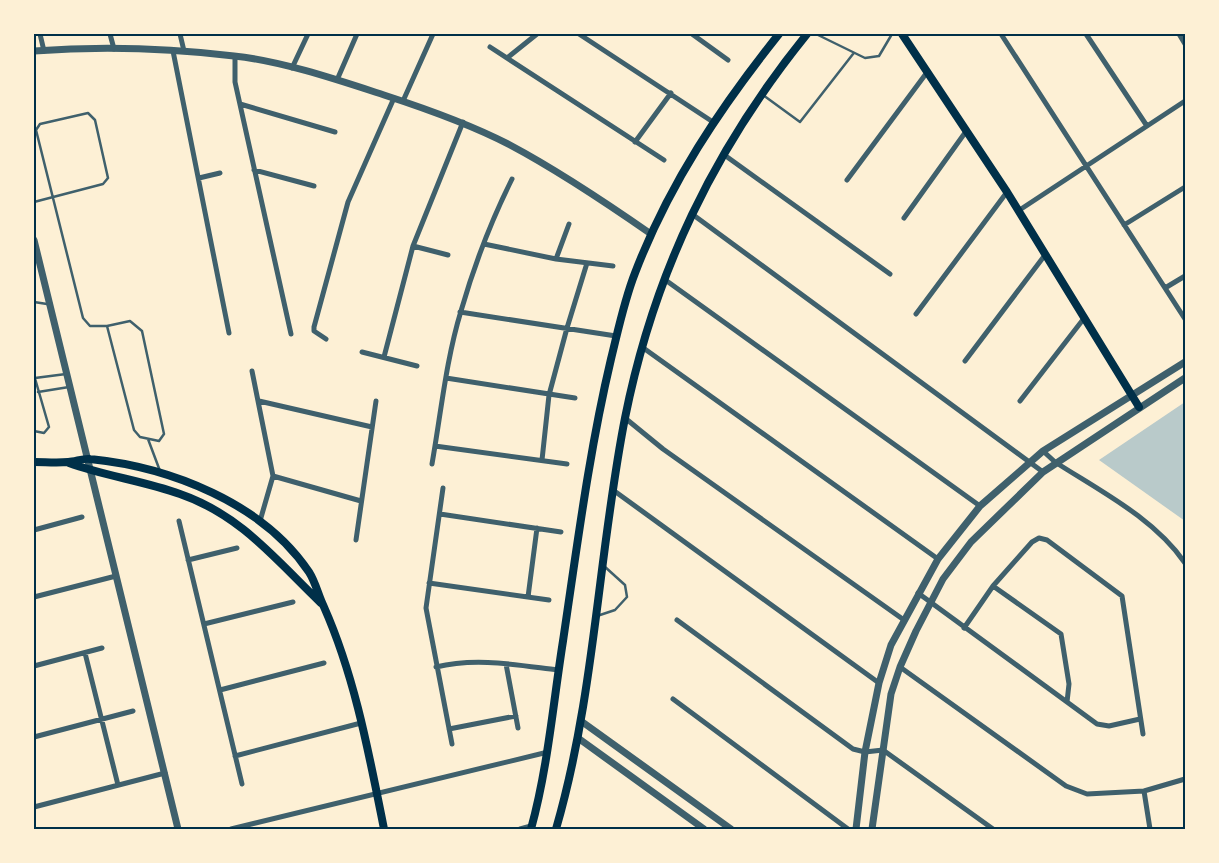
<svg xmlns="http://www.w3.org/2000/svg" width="1219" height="863" font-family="'Varela Round',sans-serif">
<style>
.green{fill:#b9caca}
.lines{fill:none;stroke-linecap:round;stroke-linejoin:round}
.service{stroke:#3f606c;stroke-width:2.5}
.minor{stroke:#3f606c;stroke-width:5}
.tertiary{stroke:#3f606c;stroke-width:7}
.secondary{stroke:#003049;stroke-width:8}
.neatline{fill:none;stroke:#003049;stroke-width:2}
</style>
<rect width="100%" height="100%" fill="#fdf0d5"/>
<path class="green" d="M1185,402V468L1183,471L1185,473V521L1099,460Z"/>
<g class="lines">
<path class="service" d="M816,34L865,58L879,56L892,34
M763,95L800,122L853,54
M34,202C57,196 80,190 103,184L108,178L95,120L88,113L40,124L36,130L83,318L90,326H107L130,321L142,331L164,434L159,441L140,437L134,430L107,326
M34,302L47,304
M34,375L49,427L44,433L34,431
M35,378L66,374
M38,392L69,387
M148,439L160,471
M597,616L615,610L627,597L625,585L604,566"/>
<path class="minor" d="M40,34L44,51
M110,34L114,49
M180,34L184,51
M579,34L713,122
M692,34L728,60
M1001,34L1185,319
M1086,34L1147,126
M1179,34L1185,44
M490,47L664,160
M173,51L229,333
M235,56V82L291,334
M507,58L537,34
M292,68L308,34
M337,80L357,34
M403,101L433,34
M240,104L335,132
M635,142L671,93
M723,154L890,274
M254,170L314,186
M199,178L220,173
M847,180L928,71
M1018,211L1185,101
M692,214L1043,472
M904,218L967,130
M1124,225L1185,187
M484,244L556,259L613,266
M413,246L448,255
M556,259L569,224
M664,279L980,506
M1165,288L1185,276
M460,312L616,336
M916,314L1007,192
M326,339L314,331V327L348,202L394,98
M642,347L938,559
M362,352L417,366
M384,357L413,246L463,122
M965,361L1045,255
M252,371L273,476L260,521
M446,378L575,398
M259,401L372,427
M1020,401L1085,317
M625,418L663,449L904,620
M435,446L567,464
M1043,451L1055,462C1100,491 1154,518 1185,563
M542,460L549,395L567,328L587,263
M432,464C441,413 446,360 461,311C474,266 491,221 512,179
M273,476L361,501
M443,488L426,608L452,744
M613,490L879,683
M440,514L561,532
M179,521L242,784
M34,530L82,517
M356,540L376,401
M188,560L237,548
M429,583L549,600
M993,586L1061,634L1069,684L1067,702
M918,593L1097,724L1109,726L1140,719
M34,597L116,576
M528,597L537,528
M677,620L853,749L865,752L883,750L993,829
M204,624L293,602
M964,628L993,586L1032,542L1039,538L1047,540L1122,596L1143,734
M85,653L118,785
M506,664L518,728
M34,666L102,648
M436,667C476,657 517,665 558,670
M900,667L1066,786L1087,794L1144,791L1185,779
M220,690L324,663
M673,699L848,829
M449,729L516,716
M34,737L133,711
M235,756L361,723
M1144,791L1150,829
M34,807L165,773
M231,829L548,752
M520,829L531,826"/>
<path class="tertiary" d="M34,51C100,46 168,48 234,56C282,61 338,80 384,95C427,109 470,124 510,145C559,171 605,202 651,234
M34,240L178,829
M581,721L731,829
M578,738L704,829
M856,829L865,752L879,683L891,645L938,559L980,506L1043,451L1185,362
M872,829L891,694L900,667L916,631L943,579L971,542L1043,472L1185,378"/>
<path class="secondary" d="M902,34L1007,192L1139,407
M34,462C45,462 57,463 68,462C75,462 83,458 90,459C170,467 263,503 309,572C316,583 318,595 324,607C355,677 369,754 384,829
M69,463C105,476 144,481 180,494C241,515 276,560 321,603
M531,829C548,767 553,704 563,641C577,547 589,452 611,359C618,331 624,301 635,273C669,184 720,108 779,34
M556,829C595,695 598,555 625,418C654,273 714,149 807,34"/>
</g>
<rect width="1219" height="863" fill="none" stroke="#fdf0d5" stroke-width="70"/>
<rect x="35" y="35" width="1149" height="793" class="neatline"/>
</svg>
